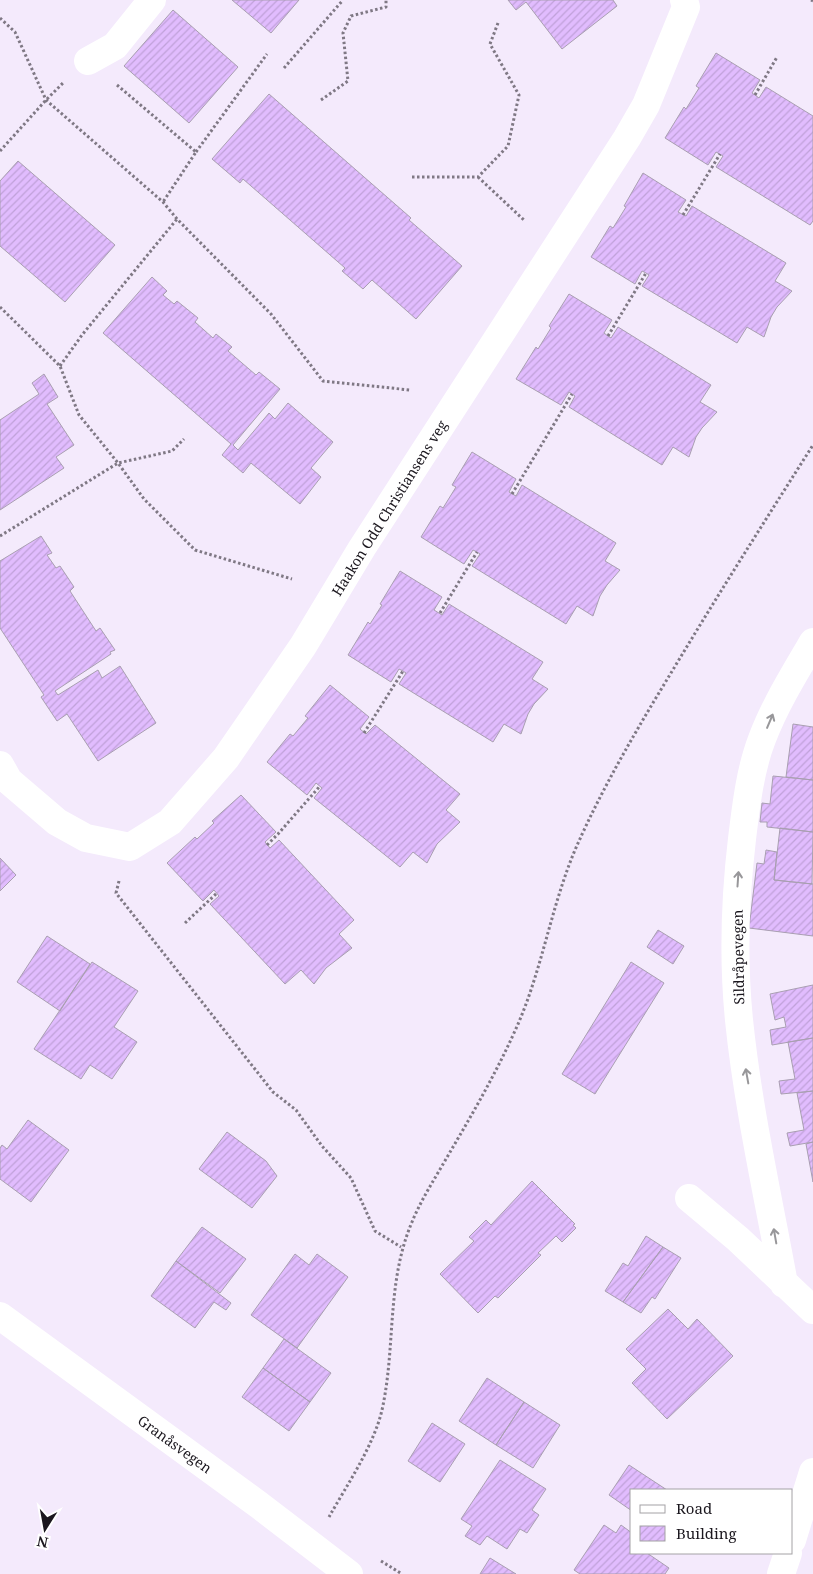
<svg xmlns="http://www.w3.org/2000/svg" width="813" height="1574" font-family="'Noto Serif',serif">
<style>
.building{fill:url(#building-hatch);stroke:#a99fb1}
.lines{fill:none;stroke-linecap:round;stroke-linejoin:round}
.path{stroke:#7f7884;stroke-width:3;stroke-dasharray:2.5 2.5;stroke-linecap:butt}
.minor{stroke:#fff;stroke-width:28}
.oneway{stroke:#98979a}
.labels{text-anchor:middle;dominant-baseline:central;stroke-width:4;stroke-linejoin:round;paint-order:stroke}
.street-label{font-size:14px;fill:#1b171e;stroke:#fff}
</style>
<defs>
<pattern id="building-hatch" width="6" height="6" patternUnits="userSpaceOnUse" patternTransform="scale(1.25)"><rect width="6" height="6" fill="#e1bcfe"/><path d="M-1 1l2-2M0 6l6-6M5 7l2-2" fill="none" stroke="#c0a1d9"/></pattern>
</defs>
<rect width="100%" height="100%" fill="#f4eafc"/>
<path class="building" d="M232,0H299L271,33Z
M508,0H613L617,6L562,49L526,2L516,10Z
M173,10L238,67L189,123L124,66Z
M716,53L760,80L752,93L755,95L759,98L766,87L813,116V221L810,225L716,167L723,156L716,152L708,165L665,138L684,107L686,109L699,88L696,86Z
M269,94L411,218L409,220L462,266L416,319L372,280L363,289L342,271L345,268L243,179L240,183L212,159Z
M18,161L115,245L65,302L0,246V181Z
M643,173L686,200L678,212L686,216L692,206L786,263L775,281L792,291L777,307L771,317L764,337L747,327L737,343L642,286L649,275L646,273L642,271L635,284L591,257L610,226L613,228L626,207L624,206Z
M152,277L167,291L163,295L174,304L177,301L198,318L195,322L213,338L216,334L232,347L228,351L256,375L259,372L280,389L233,445L238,450L269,413L275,419L288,403L333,442L311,468L321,477L300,504L251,463L243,473L222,455L231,444L103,333Z
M569,294L612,320L604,333L608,336L611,338L618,327L711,385L700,402L717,412L702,428L696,437L689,457L673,447L662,465L569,407L575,396L569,392L561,405L516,379L536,347L538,349L551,328L549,326Z
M44,374L58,397L47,404L74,445L56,457L64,468L0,510V420L39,394L32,383Z
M472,452L516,479L509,492L516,496L522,485L616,543L605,561L620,570L607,585L600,596L593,616L577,606L566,624L472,566L480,554L477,552L473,550L464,564L421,537L440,506L443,508L456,487L452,485Z
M41,536L52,553L47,555L56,568L60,566L74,587L70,591L96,631L100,628L115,650L110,652L111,654L55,691L58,695L98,670L102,678L120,666L156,723L98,761L67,714L57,721L41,697L44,695L0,628V561Z
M400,571L442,597L434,610L442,615L449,604L543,662L532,679L548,689L534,704L528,714L521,734L504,724L493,742L399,684L406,673L403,671L399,669L391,682L348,655L368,622L370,624L382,605L380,604Z
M330,685L369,717L360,729L366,734L375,725L460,794L446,810L460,822L437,844L427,863L413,852L400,867L314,798L322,788L316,783L307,795L267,762L290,734L293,736L308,718L305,716Z
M793,724L813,727V780L786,777Z
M773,776L813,780V832L767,827V822H760L762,803L770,804Z
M241,795L276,832L265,842L270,848L279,840L354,920L339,934L352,948L326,968L314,984L301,970L285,984L210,904L219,896L214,890L203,901L167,863L195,837L197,839L214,823L212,821Z
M780,828L813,832L812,884L774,880Z
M766,850L777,852L774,880L813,884V936L749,928L757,863L764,864Z
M0,858L16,875L0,891Z
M658,930L684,946L673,964L647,947Z
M47,936L90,964L60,1011L17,982Z
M92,962L138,991L114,1027L137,1042L112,1079L90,1065L81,1079L34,1049Z
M631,962L664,983L595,1094L562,1074Z
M813,985V1038L772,1045L770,1030L786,1027L784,1017L775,1020L770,994Z
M813,1038V1091L781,1094L779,1081L795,1079L788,1042Z
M813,1091V1142L790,1146L787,1133L804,1130L797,1093Z
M28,1120L69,1150L31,1202L0,1179V1148L2,1145L7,1149Z
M227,1132L266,1161L277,1176L252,1208L199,1169Z
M813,1142V1182L806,1144Z
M532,1181L575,1224L573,1225L576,1228L562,1242L556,1236L538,1253L541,1255L498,1298L495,1296L478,1313L440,1274L474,1241L469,1237L486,1220L491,1225Z
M202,1227L246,1259L220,1293L176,1261Z
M646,1236L663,1247L623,1302L605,1291L623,1263L628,1266Z
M663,1247L681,1258L655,1299L652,1297L641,1313L623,1302Z
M295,1254L309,1265L317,1254L348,1277L297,1348L251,1315Z
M176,1261L231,1303L226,1310L214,1302L195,1328L151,1296Z
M668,1309L688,1329L697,1319L733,1356L667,1419L632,1383L646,1369L626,1349Z
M284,1339L331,1373L310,1402L263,1368Z
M263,1368L310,1402L289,1431L242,1397Z
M487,1378L524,1402L496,1445L459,1421Z
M524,1402L560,1425L533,1468L496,1445Z
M432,1423L465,1444L440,1482L408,1461Z
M500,1460L546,1489L532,1510L539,1515L527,1533L520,1529L507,1549L487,1536L480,1545L465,1536L472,1526L461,1519Z
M629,1465L667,1490H632V1511L609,1495Z
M604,1525L616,1533L621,1525L632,1533V1553H647L669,1568L665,1574H580L574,1570Z
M490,1558L516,1574H480Z"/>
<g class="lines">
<path class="path" d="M811,0L813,1
M0,18L15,32L46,100L163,202L177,219L271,314L323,381L410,390
M284,68L343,0
M117,85L196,152L163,202
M755,95L777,57
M321,100L348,81L343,33L351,16L386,7V0
M0,151L46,100L63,83
M196,152L267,54
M412,177H478L508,146L519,95L490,44L498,23
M478,177L525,221
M683,215L720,154
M0,307L60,366L79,415L118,463L144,499L195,550L292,579
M608,336L646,273
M60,366L82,335L177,219
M512,494L572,394
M0,536L118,463L172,451L184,439
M440,613L477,552
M364,733L403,671
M267,845L278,834L320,786
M119,881L116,893L273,1092L296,1110L322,1146L351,1178L375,1231L401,1247
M185,923L217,893
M329,1517C347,1485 374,1445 382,1410C396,1347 386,1283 412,1222C421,1200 434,1180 446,1159C470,1118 494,1077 514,1033C543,971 551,902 579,841C606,781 640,724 674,668C719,593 766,519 813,445
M381,1561L402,1574"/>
<path class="minor" d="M88,61L115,46L152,0
M0,765L9,781L57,822L86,838L130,847L170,822L226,758L303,646L362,548L627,138L646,105L686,7L684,0
M689,1198L738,1239L813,1310
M784,1284C768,1196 748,1108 739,1020C733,960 735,898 742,839C746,806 750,770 762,739C775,705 794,674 813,642
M0,1316L259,1505L349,1574
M792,1540L813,1472
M781,1574L788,1553"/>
</g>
<defs><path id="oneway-shaft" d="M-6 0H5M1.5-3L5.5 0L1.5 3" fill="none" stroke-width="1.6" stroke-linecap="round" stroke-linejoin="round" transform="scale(1.25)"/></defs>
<g class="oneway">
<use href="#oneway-shaft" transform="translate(770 721) rotate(-67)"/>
<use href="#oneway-shaft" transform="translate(738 879) rotate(-86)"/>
<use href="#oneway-shaft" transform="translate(747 1076) rotate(-100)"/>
<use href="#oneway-shaft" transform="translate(775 1236) rotate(-100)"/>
</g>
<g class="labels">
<g class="street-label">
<text transform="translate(389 508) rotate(-58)">Haakon Odd Christiansens veg</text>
<text transform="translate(738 957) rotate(-91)">Sildråpevegen</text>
<text transform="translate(175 1444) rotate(36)">Granåsvegen</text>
</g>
</g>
<rect x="630" y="1489" width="162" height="65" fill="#ffffff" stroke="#a4a2a5"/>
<rect x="640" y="1505" width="25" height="8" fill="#ffffff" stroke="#a4a2a5"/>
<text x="676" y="1514" font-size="15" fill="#1b171e">Road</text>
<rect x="640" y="1526" width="25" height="15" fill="url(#building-hatch)" stroke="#a4a2a5"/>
<text x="676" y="1539" font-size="15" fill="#1b171e">Building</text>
<g transform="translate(45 1529) rotate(191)" stroke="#ffffff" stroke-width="4" paint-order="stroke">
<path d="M0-4L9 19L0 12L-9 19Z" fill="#1b171e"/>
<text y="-8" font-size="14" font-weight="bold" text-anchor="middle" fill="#1b171e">N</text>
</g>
</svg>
